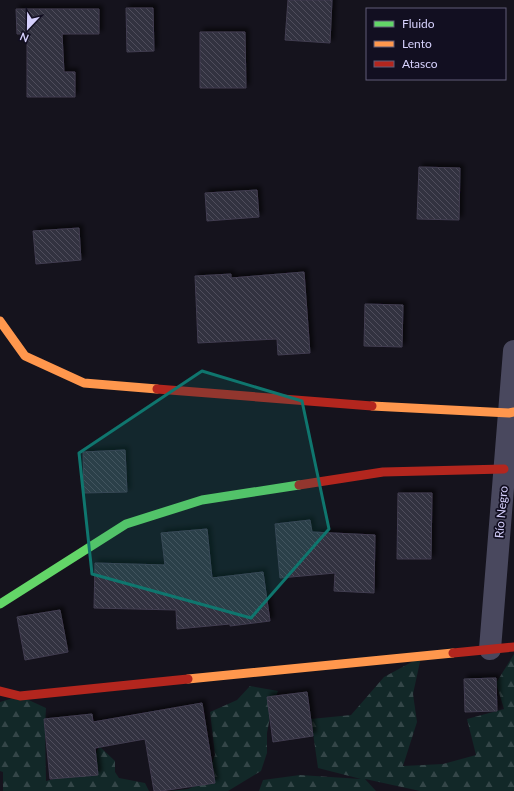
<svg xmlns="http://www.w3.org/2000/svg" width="514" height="791" font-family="Lato,sans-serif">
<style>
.forest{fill:url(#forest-firs)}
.building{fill:url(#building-back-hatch);stroke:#413d50;filter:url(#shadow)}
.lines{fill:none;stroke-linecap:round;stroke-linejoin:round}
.street{stroke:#49485e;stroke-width:22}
.fast{stroke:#63d668;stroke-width:9}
.slow{stroke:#ff974d;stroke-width:9}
.jam{stroke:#b3261e;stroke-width:9}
.marked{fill:#0f766e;fill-opacity:0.2;stroke:#0f766e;stroke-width:3;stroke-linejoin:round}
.labels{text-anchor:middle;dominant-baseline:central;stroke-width:3.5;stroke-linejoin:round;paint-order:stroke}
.street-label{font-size:12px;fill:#d6d1fd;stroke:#120f21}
</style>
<defs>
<pattern id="forest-firs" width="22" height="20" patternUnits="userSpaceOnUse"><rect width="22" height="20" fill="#122828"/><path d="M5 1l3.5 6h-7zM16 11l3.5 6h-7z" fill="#344648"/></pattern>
<pattern id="building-back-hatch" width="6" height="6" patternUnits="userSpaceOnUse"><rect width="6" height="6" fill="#33313f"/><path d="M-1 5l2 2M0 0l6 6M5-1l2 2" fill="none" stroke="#504e5c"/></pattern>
<filter id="shadow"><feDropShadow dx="3.5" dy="-3.5" stdDeviation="2" flood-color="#0009"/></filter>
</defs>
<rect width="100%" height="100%" fill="#15131d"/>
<path class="forest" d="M514,654V791H420L365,779L376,791H259L263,780L300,775L361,779L318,768L311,719L351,715L384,677L421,657L413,694L417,722L403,766L443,764L476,755L467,719L504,709L496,683Z
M250,686L278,691L272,706L267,733V753L261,771L228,791H169L188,789L205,781L215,755L210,712L237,700Z
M20,696L46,708L45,728L46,781L89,769L99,746L115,761V772L119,778L145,783L149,791H3V772L0,771V702Z"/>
<path class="building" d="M288,0H332L330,43L285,40Z
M126,8H153L154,51L127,52Z
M16,9H99V34H62L64,72H75V97H27V34H17Z
M200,32H245L246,88H200Z
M419,167L460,168L459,220L417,219Z
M257,190L259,217L207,221L205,193Z
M79,228L81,260L36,264L33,231Z
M304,272L310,353L278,355L277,339L198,343L195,276L231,274V278Z
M365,304L403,305L402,347L364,346Z
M125,450L127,492L84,493L83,452Z
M398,493H432L431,559H397Z
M310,520L312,532L375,535L374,593L334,591L335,573L280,578L275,524Z
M207,529L212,578L263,572L270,621L230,626V624L177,629L176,610L94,608L95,563L165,565L161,533Z
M60,610L68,652L25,660L17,617Z
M496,678L497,711L465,712L464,679Z
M307,692L313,736L273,742L267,697Z
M202,703L215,783L161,791H154L145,739L95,748L98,775L50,779L44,719L92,714L93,722Z"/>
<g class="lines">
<path class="street" d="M490,649L514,351"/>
<path class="fast" d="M0,604L126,524L202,500L299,485"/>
<path class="slow" d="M0,321L25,356L84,383L157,389
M372,406L509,413L514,412
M188,679L453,653"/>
<path class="jam" d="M157,389L372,406
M299,485L383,472L504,469
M453,653L514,647
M0,691L20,696L188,679"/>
</g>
<path class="marked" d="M202,371L302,401L329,529L251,618L92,574L79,453Z"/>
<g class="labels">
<g class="street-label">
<text transform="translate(501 512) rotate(-85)">Río Negro</text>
</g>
</g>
<rect x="366" y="8" width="140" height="72" fill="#120f21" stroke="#605d79"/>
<rect x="374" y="21" width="20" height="6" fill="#63d668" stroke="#605d79"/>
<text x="402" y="28" font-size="12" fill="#d6d1fd">Fluido</text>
<rect x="374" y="41" width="20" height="6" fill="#ff974d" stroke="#605d79"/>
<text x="402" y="48" font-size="12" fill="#d6d1fd">Lento</text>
<rect x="374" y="61" width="20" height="6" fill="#b3261e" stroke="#605d79"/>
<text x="402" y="68" font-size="12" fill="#d6d1fd">Atasco</text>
<g transform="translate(28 28) rotate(202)" stroke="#120f21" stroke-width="3" paint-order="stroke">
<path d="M0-3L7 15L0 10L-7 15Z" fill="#d6d1fd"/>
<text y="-6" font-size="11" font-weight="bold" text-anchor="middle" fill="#d6d1fd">N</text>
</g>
</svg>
